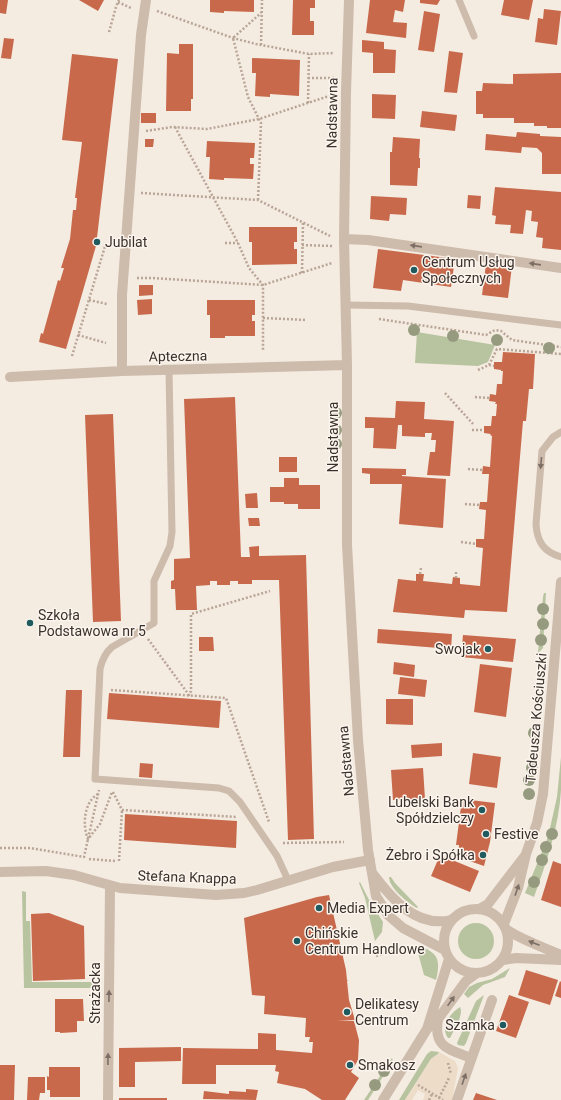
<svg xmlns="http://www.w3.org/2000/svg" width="561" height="1100" font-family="Roboto,sans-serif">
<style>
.green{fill:#b8c4a0}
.plaza{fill:#ecdcc8}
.building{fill:#c8694b}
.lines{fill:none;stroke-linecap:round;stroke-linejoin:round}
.path{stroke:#b9a596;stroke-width:2.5;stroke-dasharray:2 2;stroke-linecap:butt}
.service{stroke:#cdbbac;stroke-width:7}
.minor{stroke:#cdbbac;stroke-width:10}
.tertiary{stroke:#cdbbac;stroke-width:10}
.tree{fill:#969b7f}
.oneway{fill:#7d6f65}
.poi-dot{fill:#1f5a5e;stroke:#fbf5ee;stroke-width:1.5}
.labels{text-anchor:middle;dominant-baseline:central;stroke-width:3;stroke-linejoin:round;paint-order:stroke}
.street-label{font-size:14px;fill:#3b302b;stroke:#fbf5ee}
.poi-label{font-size:14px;fill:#3b302b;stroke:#fbf5ee;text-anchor:start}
</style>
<rect width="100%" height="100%" fill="#f4ebe1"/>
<path class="green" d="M417,332L495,345L488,362L478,366L415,363Z
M544,593H546L543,648L538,653L543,597Z
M561,757C561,768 561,779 561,790C559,827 546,863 534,897L525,893L548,837L557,797Z
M389,877H391L395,883L418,907L417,908C408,903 389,888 389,877Z
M360,882L369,900L383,922L382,932L375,941L365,898L359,883Z
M22,891L26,892V921H30L32,982H91L98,988H24Z
M458 941a18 18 0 1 1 36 0a18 18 0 1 1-36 0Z
M418,945C438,953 441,959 436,980L424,975L417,949Z
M510,968L505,977L483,985L468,998L464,994L469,987L477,983L492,979Z
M484,995L466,1043L464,1046L458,1045L457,1043L476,1001Z
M460,1007C464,1015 454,1030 450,1038H448C440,1027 450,1013 460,1007Z
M431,1051L439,1052L438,1054L431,1059L405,1100H399L427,1054Z
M392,1058L393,1061L368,1100H364Z"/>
<path class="plaza" d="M439,1052L455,1061L458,1068L452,1100H423L425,1094L418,1090L412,1100H405L431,1059L438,1054Z"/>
<path class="building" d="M0,0H8L6,14L0,13Z
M79,0H104L98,11Z
M210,0H254V12L224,11V13L210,12Z
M293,0H315V8H310V21H314V35H292Z
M370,0H405L403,12L395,10L393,22L407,23L406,38L366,33Z
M420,0H440L437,5L420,3Z
M504,0H533L529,20L501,15Z
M544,9L561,11L557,45L535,42L538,18L543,19Z
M424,11L440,14L434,52L418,50Z
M4,38L14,39L11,59L1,58Z
M362,40L384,42V49L396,50L395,73H373V53L362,52Z
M179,44H193V99H191V111H166L167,53L179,54Z
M449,51L463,53L457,93L444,92Z
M72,54L118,59L96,246L66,349L39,342L41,333L43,334L58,280L60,281L64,268H61L70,239L73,210H76L77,198H75L82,142L62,140Z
M252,58L300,60L299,96L270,94V97L255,96L256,73H252Z
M561,73V128H547V126H534V123H514V118H483V114H476V91H482L483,83L513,84V74Z
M372,94L396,95L395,119L372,118Z
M422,111L457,115L455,131L420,127Z
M141,113H156V123H141Z
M517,132L540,134V136L561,137V174H542V153L537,148L522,147L521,153L485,150L486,134L516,137Z
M393,137L420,139L419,158H420V168H418L417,186L390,185V152H392Z
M145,139H154L153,147H145Z
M207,141L255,143L254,158H250V164H254L253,179L224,178V180L209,179L210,157H206Z
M495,187L561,192V250L542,248L543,238L536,237L538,222L531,221L532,211L526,210L523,234L510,233L511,225L495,224L496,216L492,215Z
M468,195L481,196L480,209L467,208Z
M371,196L407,198L406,215L390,214L389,221L370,219Z
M249,227H297V242H294V249H297V264L252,265V242H249Z
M378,249L455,259L451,287L403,280L401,291L373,288Z
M486,264L512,266L508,298L482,295Z
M139,285H153V295L139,296Z
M152,299V314L138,315L137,300Z
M207,300H255V315H252V321H255V336H225V338H210V315H207Z
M503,352L535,354L533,389H529L526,421H523L507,612L465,610L464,618L393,612L398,579L416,581V574H424L423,581L452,584L453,577L460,578V584L480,586L483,548L476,547V539H484L486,510L479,509L480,502H487L489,474H482L483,466L490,467L492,436L490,435L491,434L484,433V426H491L492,416H496L497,404H495L496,402L489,401L490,394L496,395L497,384H502L503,371H501V370L494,369V362H502Z
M235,397L241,557H250L249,547L259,546V556L306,555L314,839L288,840L279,580H252V584H238V581H230V585H217V581H210V585L196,586L197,610H176L175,589H171V581L174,580V559L190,558L184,399Z
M396,401L425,402L424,419L454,421L450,476L427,475L430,452H435L436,440H431L432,433H425V437L402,436V425H398L396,449L373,448L374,428H365V417L395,418Z
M113,414L121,621L93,622L85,415Z
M279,457H297V472H279Z
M362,468L406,469V475H402V476L446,479L443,528L399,524L402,484H370V474L362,473Z
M284,478H299V485H320V509H298V504H284V502H270V487H284Z
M257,493L258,508H246L245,494Z
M248,518H259L260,526H249Z
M378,629L452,634L451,649L377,643Z
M463,635L516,639L513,662L461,657Z
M199,637H213L214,651H199Z
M394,662L415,665L414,677L393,674Z
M480,664L512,668L506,717L474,712Z
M400,677L427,680L425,697L398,694Z
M66,690H82L80,757H63Z
M109,693L221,701L219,728L107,719Z
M386,699H413V725L386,724Z
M442,743V756L412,758L411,745Z
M473,753L501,757L497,788L469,784Z
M140,763L153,764L152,778L139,777Z
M423,768L425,799L393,800L391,770Z
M462,799L495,803L490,842L484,866L458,857L459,845H456Z
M125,814L237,821L236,848L124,840Z
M440,855L479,871L470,892L431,876Z
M553,861L561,864V907L541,900Z
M329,895L346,970L347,980H348L347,981L349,1000L355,1020H337L354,1021L359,1040L358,1060L351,1072L359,1078L345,1100H322L305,1089L277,1083L279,1072L275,1071L276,1065H216V1084H182L183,1048L258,1049V1033L276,1034V1050L312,1053L313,1042H309L310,1037H305L306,1018L264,1014L265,996L252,995L244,918L317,897Z
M49,913L84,926L85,979L33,981L31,914Z
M526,970L558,980L550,1005L518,995Z
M560,981L561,982V998L555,996Z
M509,995L529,1002L516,1038L496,1031Z
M55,999H83L84,1021H77V1032L60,1033V1032H55Z
M181,1047V1061L135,1062V1087H119V1048Z
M0,1065H15L14,1100H0Z
M49,1067H80V1097H50V1090H47V1076L49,1077Z
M28,1077H45V1093H40L39,1100H27Z
M246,1089L258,1090L256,1100L203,1099L204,1091L229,1094V1091L246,1092Z
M476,1093L497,1100H473Z
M119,1098H167V1100H119Z"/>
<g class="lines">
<path class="path" d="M118,2L131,8
M157,11L233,38L256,44L309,54L334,53
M109,32L116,7L119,0
M261,45L262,0
M308,78H334
M308,103L309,54
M175,127L238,243L249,268L263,285V350
M146,131L172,127L207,129L259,119L332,95
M141,193L258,200L330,236
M258,200L261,123L248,97L233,38L261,13
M225,243H238
M302,245L332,246
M302,273L303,222
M137,278H152L263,285L332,263
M89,300L107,304
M263,318L307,320
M379,319L486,335L495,330L501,331L512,340L561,347
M78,335L106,343
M72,356L106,243
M489,365L494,366
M478,370L489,365L497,349L561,354
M445,393L473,424
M475,397L489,398
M472,430H484
M468,469L483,470
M465,504L479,505
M461,542L476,544
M420,574L421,568
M456,578V571
M148,639L189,695L191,691V614L270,591
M111,690L226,698L269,822
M113,792L122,810L237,817
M98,794C84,802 82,825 88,839L100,824L112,792
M283,843L344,842
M0,848H30L84,857L99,790
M89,859L115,861
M119,861L122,810
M376,956L409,946
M448,1063L451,1074
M418,1085L443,1100
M439,1098L449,1078
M429,1100L432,1094"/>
<path class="service" d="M459,0L474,36
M345,305L408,306L561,325
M169,370L172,532L170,546L154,581V623L112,647C105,653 102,660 100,669L95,779L219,788L229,791L240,802L277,856L288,880
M561,432L553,437L542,451L536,524C537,542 544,552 561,557"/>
<path class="minor" d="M349,0L346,92L344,239L347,365V545L358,740L368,850L376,896L388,915L403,928L445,950
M344,239L368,240L561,268
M122,371V295L141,35L146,0
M10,377L122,371L347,365
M0,872L46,871L74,875L120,888L216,895L244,893L257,890L333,867L370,860
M373,874C392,899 416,928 451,920
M507,930C524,941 543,947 561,955
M503,960L516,958L561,960
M438,1019C433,1048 449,1049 471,1058
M108,1100L110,886
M457,1100L492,1000"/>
<path class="tertiary" d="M444 941a32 32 0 1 1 64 0a32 32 0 1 1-64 0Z
M479,909L488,904L524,857
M504,924L518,888L526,854L537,823L543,794L561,582
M427,1029L438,1019L466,981L477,973
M383,1100L427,1029L449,959"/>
</g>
<g class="tree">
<circle cx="414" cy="330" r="6"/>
<circle cx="453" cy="336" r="6"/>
<circle cx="497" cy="340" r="6"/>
<circle cx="549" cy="348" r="6"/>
<circle cx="336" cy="413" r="6"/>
<circle cx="336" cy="430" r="6"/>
<circle cx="336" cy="444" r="6"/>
<circle cx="543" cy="609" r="6"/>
<circle cx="543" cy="624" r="6"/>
<circle cx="541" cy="640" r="6"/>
<circle cx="534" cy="733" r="6"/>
<circle cx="532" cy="768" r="6"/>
<circle cx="529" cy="780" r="6"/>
<circle cx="529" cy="794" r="6"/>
<circle cx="552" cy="834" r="6"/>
<circle cx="546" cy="847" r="6"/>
<circle cx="542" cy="860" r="6"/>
<circle cx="534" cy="882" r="6"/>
<circle cx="384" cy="1071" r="6"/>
<circle cx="375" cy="1085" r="6"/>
</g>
<defs><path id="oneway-solid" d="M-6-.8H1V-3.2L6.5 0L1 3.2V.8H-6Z"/></defs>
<g class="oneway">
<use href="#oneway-solid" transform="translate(416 246) rotate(-172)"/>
<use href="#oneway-solid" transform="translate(535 264) rotate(-172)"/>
<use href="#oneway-solid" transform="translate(541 463) rotate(95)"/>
<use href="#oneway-solid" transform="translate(517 890) rotate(-71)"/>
<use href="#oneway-solid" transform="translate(534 943) rotate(-159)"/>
<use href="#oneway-solid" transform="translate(109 996) rotate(-89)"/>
<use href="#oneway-solid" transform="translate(451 1001) rotate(-55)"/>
<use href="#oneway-solid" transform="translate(108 1059) rotate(-89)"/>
<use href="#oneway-solid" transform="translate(464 1079) rotate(-71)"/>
</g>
<g class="poi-dot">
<circle cx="97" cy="242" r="4"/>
<circle cx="414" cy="270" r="4"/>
<circle cx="30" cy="623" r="4"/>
<circle cx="488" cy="649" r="4"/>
<circle cx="482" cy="810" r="4"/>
<circle cx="486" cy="834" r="4"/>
<circle cx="483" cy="855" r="4"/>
<circle cx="319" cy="908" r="4"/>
<circle cx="297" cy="941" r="4"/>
<circle cx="347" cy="1012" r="4"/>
<circle cx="503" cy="1025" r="4"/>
<circle cx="350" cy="1065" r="4"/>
</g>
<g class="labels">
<g class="street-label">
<text transform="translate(332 113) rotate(-89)">Nadstawna</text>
<text transform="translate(178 356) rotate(-1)">Apteczna</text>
<text transform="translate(333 437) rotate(-90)">Nadstawna</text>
<text transform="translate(536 718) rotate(-85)">Tadeusza Kościuszki</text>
<text transform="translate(346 761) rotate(-95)">Nadstawna</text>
<text transform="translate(187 877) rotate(2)">Stefana Knappa</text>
<text transform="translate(95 993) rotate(-90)">Strażacka</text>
</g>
<g class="poi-label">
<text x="105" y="242">Jubilat</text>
<text x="422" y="262">Centrum Usług<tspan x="422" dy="16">Społecznych</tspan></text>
<text x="38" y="615">Szkoła<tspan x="38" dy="16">Podstawowa nr 5</tspan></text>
<text x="480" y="649" text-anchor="end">Swojak</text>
<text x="474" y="802" text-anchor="end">Lubelski Bank<tspan x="474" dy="16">Spółdzielczy</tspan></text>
<text x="494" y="834">Festive</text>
<text x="475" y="855" text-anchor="end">Żebro i Spółka</text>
<text x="327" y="908">Media Expert</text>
<text x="305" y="933">Chińskie<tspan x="305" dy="16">Centrum Handlowe</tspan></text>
<text x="355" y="1004">Delikatesy<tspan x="355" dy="16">Centrum</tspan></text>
<text x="495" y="1025" text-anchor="end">Szamka</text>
<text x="358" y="1065">Smakosz</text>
</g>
</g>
</svg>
